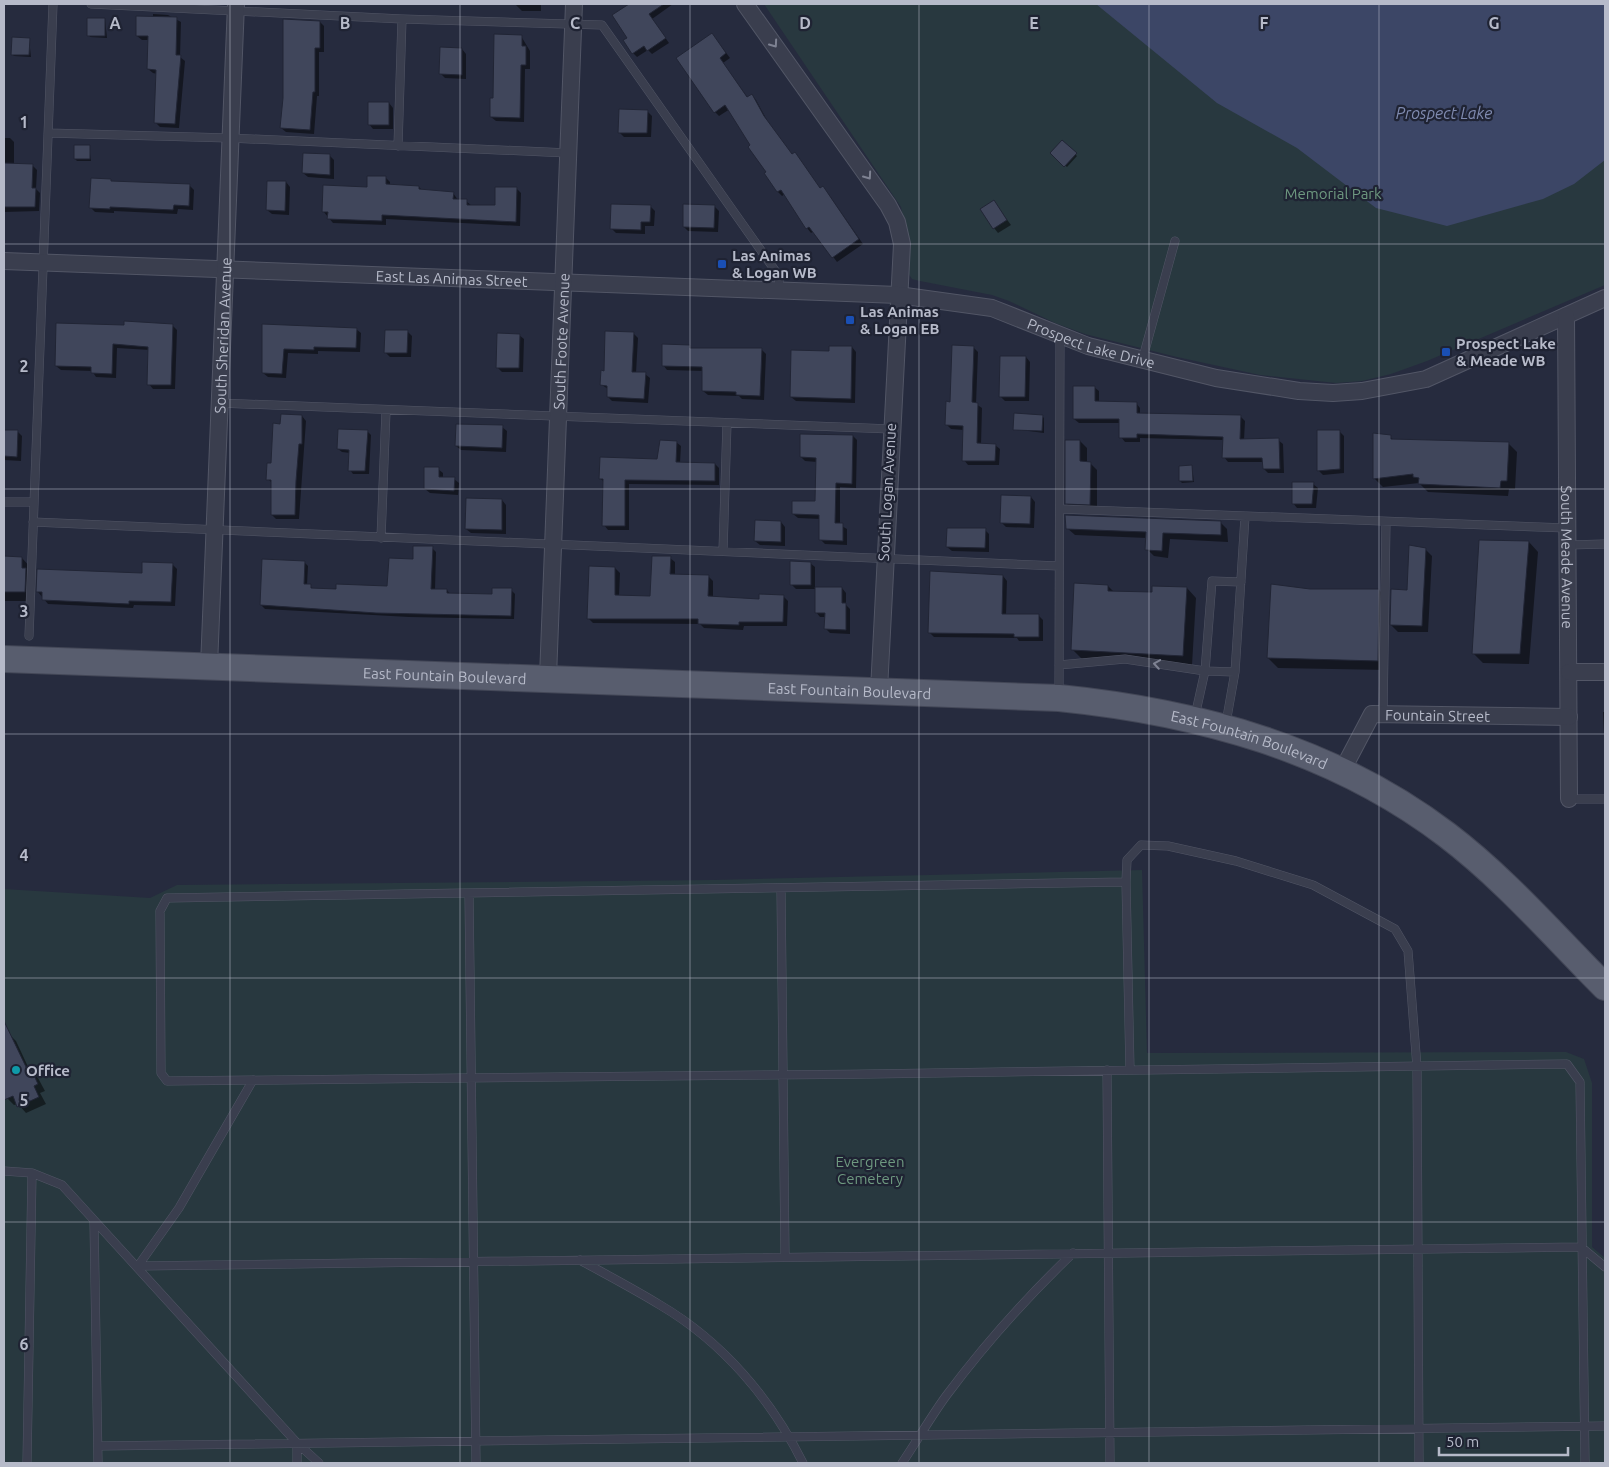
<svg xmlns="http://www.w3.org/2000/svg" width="1609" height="1467" font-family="Ubuntu,sans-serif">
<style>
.green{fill:#28383f}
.water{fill:#3c4666}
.shadow{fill:#0007}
.building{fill:#40465b;stroke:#212535}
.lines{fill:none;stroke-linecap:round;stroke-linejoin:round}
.lane-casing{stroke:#525666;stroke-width:9}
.street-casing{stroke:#525666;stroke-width:18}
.primary-casing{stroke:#434757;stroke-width:28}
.lane{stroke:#3a3e4e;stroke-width:8}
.street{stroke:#3a3e4e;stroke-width:16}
.primary{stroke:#585d6e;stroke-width:26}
.oneway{stroke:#7e8292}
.grid{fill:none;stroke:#b6bac9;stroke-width:1;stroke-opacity:0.55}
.transit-dot{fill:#1a4fb4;stroke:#1f2333;stroke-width:2}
.culture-dot{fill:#0f9aa8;stroke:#1f2333;stroke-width:2}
.labels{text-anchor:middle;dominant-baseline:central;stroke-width:4.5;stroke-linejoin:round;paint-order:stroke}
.park-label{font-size:15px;fill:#6e9980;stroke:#1f2333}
.poi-label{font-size:15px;font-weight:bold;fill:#b6bac9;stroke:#1f2333;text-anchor:start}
.street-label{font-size:15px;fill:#b6bac9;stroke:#1f2333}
.water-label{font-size:16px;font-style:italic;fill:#7f8aaf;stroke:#1f2333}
.grid-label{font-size:16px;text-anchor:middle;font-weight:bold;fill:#b6bac9;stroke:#1f2333;stroke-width:4.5;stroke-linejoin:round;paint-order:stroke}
</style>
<rect width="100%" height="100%" fill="#262b3e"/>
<path class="green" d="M764,4H1605V285L1427,361L1391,374L1362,381L1336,383L1260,375L1177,357L1085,334L1055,323L1009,301L992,295L920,281L912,279L908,273L907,237L901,207Z
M1142,870L1147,1053L1566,1052L1584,1059L1592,1083V1247L1605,1258V1463H4V889L150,898L177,885L713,880Z"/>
<path class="water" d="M1096,4H1605V160L1574,184L1543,199L1447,226L1376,208L1297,148L1217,103Z"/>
<path class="shadow" d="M515,4H541V11H522Z
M631,4H673L652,19L669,43L652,54L648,50L637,57L633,53L625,41L629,38L614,15Z
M153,14L168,15L181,22L180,57L185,61L179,128L160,127L155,122L157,74L153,73L148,69L150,40H142L137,36L153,17Z
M105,19L107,38L90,37L89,35Z
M320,22L324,26V52H319V96H317L314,134L286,132L281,128L285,98Z
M712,34L730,58L723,63L748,98L752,95L756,100L768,122L792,155L795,154L799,158L820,189L827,192L863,244L837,262L814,231L811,233L807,228L785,194L782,196L778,192L730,109L719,116L715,112Z
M521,36L530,51V69H525L524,122L496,121L491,117Z
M29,39L31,57L14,56L12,54Z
M462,49L466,54V79L445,78L441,74Z
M389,103L393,108V129H373L369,124Z
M647,111L652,116L651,137H624L619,132Z
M4,138H10L14,142V165L33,166L37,170L36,189L40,193L39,211L4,212Z
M1062,142L1077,156L1067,167L1051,153Z
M89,146L91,161H77L75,159Z
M330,156L334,160V179L308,177L303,173Z
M386,178L390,182V186L419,187L423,191L453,193L458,200L466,201L472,206H496L516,188L521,193L520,226L386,219V225L333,223L323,211Z
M111,181L113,183L190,186L194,190L193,210L178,209L177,214L114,211V213L95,212L91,208Z
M286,182L290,187L289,215L272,214L267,210Z
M994,202L1011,225L998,233L994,228Z
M650,206L655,211L654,226H645V234L616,233L611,228Z
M714,206L719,211L718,232L688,231L684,227Z
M172,325L177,330L175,389H153L149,384L150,350L117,348L116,378L96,377L92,371L61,370L56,366L125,326Z
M263,325L356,329L361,333L360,352L318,351V354L288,353L286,378L268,377L263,373Z
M407,331L412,336L411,357H390L385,352Z
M634,334L638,338L636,373L645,374L650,378L648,403L612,401L608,397V389L602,385L605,372Z
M519,335L524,339L523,372H502L497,367Z
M689,347L692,349H761L766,354L764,400L742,399L739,396L708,395L703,391L704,371L667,370L663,365Z
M852,347L856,352L855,403L796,401L791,397Z
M973,347L978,352L976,404L982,408L981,445H995L1000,449L999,465H968L964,460V430L951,429L947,425L951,403Z
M1026,357L1030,362L1029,401H1005L1000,396Z
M1094,387L1099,391V403H1136L1140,408V414L1240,416L1245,421L1244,440H1278L1283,444L1284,473H1268L1264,469V462H1228L1224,457V440L1140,438V442H1125L1121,437V423H1079L1074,419Z
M302,416L306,421L299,519H276L272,515L273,484L268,479L281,425Z
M1042,416L1044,418V433L1015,429Z
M502,427L507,431L506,452L461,450L456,446Z
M4,431L18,432L22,436L21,461L4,460Z
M367,431L371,435L369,474H353L350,470V453L342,452L338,449Z
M1340,432L1344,436V473L1323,475L1319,471Z
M853,436L857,440L856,488L840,487V525L847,529V545L825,544L820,539L821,519L798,518L793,514L816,502L817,462L805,461L801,457Z
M1390,437L1394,440L1508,443L1517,452L1515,489H1509L1508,496L1428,492L1419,483L1383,487L1374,478Z
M1080,441L1087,448V463H1090L1097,470V511L1073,510L1066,503Z
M676,442L681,446L680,463L715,464L719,468V485L629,484V530H608L604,525V482L600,478L658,461Z
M1192,467L1194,482L1182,483L1180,481Z
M438,469L443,473V478L454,479L459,483L458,495L430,493L425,489Z
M1313,484L1318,488L1316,508H1297L1293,503Z
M1031,497L1035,502L1034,528L1006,527L1001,522Z
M502,500L506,505V534L471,533L466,529Z
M781,522L785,527V546L760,545L755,541Z
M1220,522L1227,529L1228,542L1170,539L1168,558L1154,556L1147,549V538L1075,535L1067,528Z
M985,530L989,534V552L952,551L947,547Z
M1529,542L1538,552L1529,664L1483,663L1473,653Z
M432,548L436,552L435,590H447L450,594L493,596L511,590L515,594L514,619L409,617L265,609L261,605L304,562L308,566L307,585L314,589L388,588L414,561Z
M1425,549L1432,556L1428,632H1398L1391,625Z
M4,557L22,558L31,568V575L35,579L34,601H4Z
M670,558L675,562V576H708L713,581V598L760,600L783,596L788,601L787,626H744L743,630L704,628L700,624L593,623L589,619L615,568L620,573L619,596L652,597Z
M810,563L815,567V588H842L846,593V605L850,609V634L830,633L826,629V617H820L816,612V589H796L791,584Z
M172,564L177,569L175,606L134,605L133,608L48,604L38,592L143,575Z
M1003,576L1007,581L1006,615L1039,616L1043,620V641H1019L1017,638L934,637L929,632Z
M1108,586L1114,592L1153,593L1187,588L1196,598L1192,665L1082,659L1072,649Z
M1310,590H1379L1388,599L1387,670L1278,668L1268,658Z
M1603,712H1605V738L1604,736Z
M9,1034L16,1041L30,1071L38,1078L45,1091L40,1093L46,1104L26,1113L18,1104L14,1105L7,1098L4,1090V1082L7,1080L4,1073V1037Z"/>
<path class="building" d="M629,4H664L649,14L666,38L647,51L644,46L632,54L623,40L627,38L612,15Z
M136,16L177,17L176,55H181L175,124L154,123L156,70L147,69L148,36H136Z
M87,18H105V36H87Z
M283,19L320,21V48H315V92H313L310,130L280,128L283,98Z
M712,33L726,53L720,58L747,97L752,94L764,116L792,154L795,152L820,188L823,186L859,239L832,258L809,227L806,229L781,190L777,192L764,173L766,172L748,147L750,145L725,105L714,113L676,58Z
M494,34L522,35V46H526V65H521L520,118L490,117V98H493Z
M12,37L30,38L29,55H11Z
M440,47L462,48V75L439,74Z
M368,102H389V125H368Z
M619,109L648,110L647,133H618Z
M1062,140L1077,153L1064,167L1050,153Z
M74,145H90V159H74Z
M303,153L330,154V175L302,173Z
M4,163L33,164L32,188H36L35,207H4Z
M367,176H386V184L419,186V189L454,192L453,199H467V205H495V187H517L516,222L382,215V221L327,219L328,212H322L323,185L367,187Z
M91,178L111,179V181L190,184L189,206L174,205L173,210L110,207V209L89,208Z
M267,181H286L285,211L266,210Z
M994,200L1007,220L993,229L980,209Z
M611,204L651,205L650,222H641V230L610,229Z
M683,204L715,205L714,228L683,227Z
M124,321L173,324L171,385H147L148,347L113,344L112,374L91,373V367L55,366L56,323L124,325Z
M262,324L357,328L356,348L314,347V350L284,349L282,374L262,373Z
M385,330H408L407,353H384Z
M605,331L634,332L632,372H646L644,399L607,397V386L600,385L601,370L604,371Z
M497,333L520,334L519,368H496Z
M662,344L690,345V348H762L760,396L736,395V392L702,391V367L662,366Z
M952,345L974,346L972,402L978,403L977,443L996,444L995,461H962L963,426L945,425L946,401L950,402Z
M829,346H852L851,399L790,397L791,350L829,351Z
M1000,356H1026L1025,397H999Z
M1073,386H1095V401L1137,402V413L1241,415L1240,439L1279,438L1280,469H1263L1262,458H1222L1223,437L1137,434V438H1119V419H1073Z
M1014,413L1043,415L1042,431L1013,430Z
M281,414L302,415V444H299L296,481L295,515H271V480H266L267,463H271L273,423L280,424Z
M456,424L503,425L502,448L455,446Z
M338,429L368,430L365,471H348L349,450L337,449Z
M4,430H18L17,457L4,456Z
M1317,430H1340V469L1317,471Z
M1373,433L1391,435V439L1509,442L1507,481H1501L1500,488L1418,484L1419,478L1413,477V474L1373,479Z
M800,434L853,435L852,484L836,483L835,523H843V541L819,540V515L792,514V501H815L816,458L800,457Z
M660,440L677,441L676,462L715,463V481L625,480V526H602L603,479H599L600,457L657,459Z
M1065,440H1080V461L1091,462L1090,505L1065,504Z
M1192,465L1193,481H1179V466Z
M424,467H439V477H455L454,491L424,489Z
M1292,482H1314L1312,504H1292Z
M1001,495L1031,496L1030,524L1000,523Z
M466,498L502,499V530L465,529Z
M1065,515L1221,521V535L1163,533L1162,551L1145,550L1146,532L1066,529Z
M755,520L781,521V542L754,541Z
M947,528H986L985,548L946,547Z
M1479,540L1529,541L1520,654H1472Z
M1409,545L1426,548L1422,626L1390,625L1391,589L1407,590Z
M413,546H433L431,589H447V593L492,594V588H512L511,616L376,613L260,605L262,559L305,561L304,584H311V588L336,589V584L387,586L389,558L413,559Z
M4,556L22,557V568H26L25,592H4Z
M652,556H671L670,574L709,575L708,596L759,599V594L784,595L783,622H739V625L698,624V619H587L589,566L615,567V595L650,596Z
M790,561L811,562V585H790Z
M142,562L173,563L171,602L129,601V604L42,600V592H36L37,569L142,573Z
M930,571L1003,575L1002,614H1039V637H1014V634L928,633Z
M1074,583L1108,585V591L1152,592V586L1187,587L1183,656L1071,650Z
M1271,584L1310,589H1379L1378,661L1267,658Z
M815,587H842V603H846V630L824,629L825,613H815Z
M4,1021L28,1071L31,1069L38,1084L34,1086L39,1097L17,1107L13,1096L4,1100Z"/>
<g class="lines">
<g class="lane-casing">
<path id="lane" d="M91,4L402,19L602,25L779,276V290
M48,133L229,138L568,153
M398,146L402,19
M1142,361L1175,241
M219,403L891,429
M4,502H34
M1060,509L1567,528
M33,522L1059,566
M381,538L386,411
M1568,545L1605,544
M723,551L727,423
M29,636L53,4
M1059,665L1125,659L1205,671L1195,716
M1235,672L1205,671L1212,581L1241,582
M1059,693L1060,335
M1383,714L1386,522
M1226,723L1235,672L1245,517
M1569,799H1605
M1126,882L1127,860L1141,845L1168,846L1236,861L1313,885L1395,929L1408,951L1417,1067L1419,1463
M781,888L785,1257
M469,893L476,1463
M1107,1070L1110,1463
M1130,1070L1126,882L167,898L160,911L161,1073L167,1081C634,1076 1100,1073 1567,1064L1580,1082L1585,1463
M4,1171L32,1173L62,1185L297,1443L319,1463
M94,1221L98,1463
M580,1260C607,1275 634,1289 660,1305C723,1342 771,1399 803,1463
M138,1266L1581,1247L1605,1267
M138,1266L179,1208L253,1080
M297,1443V1463
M98,1446L1605,1426
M27,1463L32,1173
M902,1463C917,1441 930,1418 946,1396C984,1345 1027,1297 1073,1253"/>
</g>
<g class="street-casing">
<g id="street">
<path d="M745,4L888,205L897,222L902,244L879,690"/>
<path id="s1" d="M4,261L898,295L992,308L1088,346L1216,378L1299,391L1333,393L1362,391L1426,379L1605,298"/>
<path id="s2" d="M1566,316L1569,799"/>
<path id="s3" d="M209,666L236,4"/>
<path d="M1569,672H1605"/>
<path id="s4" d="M548,677L574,4"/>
<path id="s5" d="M1342,771L1372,714L1569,717"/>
</g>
</g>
<g class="primary-casing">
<g id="primary">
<path id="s6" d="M4,659L1059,698C1198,712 1334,749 1447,835C1505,879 1554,936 1605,987"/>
</g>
</g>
<use href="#lane" class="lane"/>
<use href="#street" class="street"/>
<use href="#primary" class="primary"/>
</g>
<defs><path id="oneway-chevron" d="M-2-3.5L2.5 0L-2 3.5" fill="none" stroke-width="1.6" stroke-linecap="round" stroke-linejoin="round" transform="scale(1.25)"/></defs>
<g class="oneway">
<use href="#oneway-chevron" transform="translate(774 44) rotate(55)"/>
<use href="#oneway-chevron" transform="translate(868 176) rotate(55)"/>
<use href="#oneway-chevron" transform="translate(1157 664) rotate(-171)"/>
</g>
<path class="grid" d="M230,4V1463M460,4V1463M690,4V1463M919,4V1463M1149,4V1463M1379,4V1463M4,244H1605M4,489H1605M4,734H1605M4,978H1605M4,1222H1605"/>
<g class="transit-dot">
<rect x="717" y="259" width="10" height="10" rx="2.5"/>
<rect x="845" y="315" width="10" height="10" rx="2.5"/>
<rect x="1441" y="347" width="10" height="10" rx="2.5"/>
</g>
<circle class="culture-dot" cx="16" cy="1070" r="5"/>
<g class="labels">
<g class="park-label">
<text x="1333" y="193">Memorial Park</text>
<text x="870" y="1161">Evergreen<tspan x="870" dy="17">Cemetery</tspan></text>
</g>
<g class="poi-label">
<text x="732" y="255">Las Animas<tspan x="732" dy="17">&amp; Logan WB</tspan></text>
<text x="860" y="311">Las Animas<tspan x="860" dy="17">&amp; Logan EB</tspan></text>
<text x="1456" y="343">Prospect Lake<tspan x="1456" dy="17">&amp; Meade WB</tspan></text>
<text x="26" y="1070">Office</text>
</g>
<g class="street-label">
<text stroke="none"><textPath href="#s1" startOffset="448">East Las Animas Street</textPath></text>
<text stroke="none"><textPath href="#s3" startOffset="331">South Sheridan Avenue</textPath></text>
<text stroke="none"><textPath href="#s4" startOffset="336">South Foote Avenue</textPath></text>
<text stroke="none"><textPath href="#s1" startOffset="1095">Prospect Lake Drive</textPath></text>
<text transform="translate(887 492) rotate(-87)">South Logan Avenue</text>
<text stroke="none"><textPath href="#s2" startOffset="241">South Meade Avenue</textPath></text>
<text stroke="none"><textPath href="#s6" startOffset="441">East Fountain Boulevard</textPath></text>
<text stroke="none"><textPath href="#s6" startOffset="846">East Fountain Boulevard</textPath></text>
<text stroke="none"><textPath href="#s5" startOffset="130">Fountain Street</textPath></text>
<text stroke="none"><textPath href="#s6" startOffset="1251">East Fountain Boulevard</textPath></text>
</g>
<g class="water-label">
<text x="1444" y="113">Prospect Lake</text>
</g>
</g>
<g class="grid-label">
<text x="115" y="29">A</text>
<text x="345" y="29">B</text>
<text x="575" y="29">C</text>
<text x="805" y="29">D</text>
<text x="1034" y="29">E</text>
<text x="1264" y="29">F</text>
<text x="1494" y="29">G</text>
<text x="24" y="128">1</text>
<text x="24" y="372">2</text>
<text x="24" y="617">3</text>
<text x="24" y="861">4</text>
<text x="24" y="1106">5</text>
<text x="24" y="1350">6</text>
</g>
<rect width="1609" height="1467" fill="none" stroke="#b6bac9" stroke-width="10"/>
<path d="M1439 1447v8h129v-8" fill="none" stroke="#b6bac9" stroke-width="2.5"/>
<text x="1446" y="1447" font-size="15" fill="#b6bac9" stroke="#1f2333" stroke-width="4" paint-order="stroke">50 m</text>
</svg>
